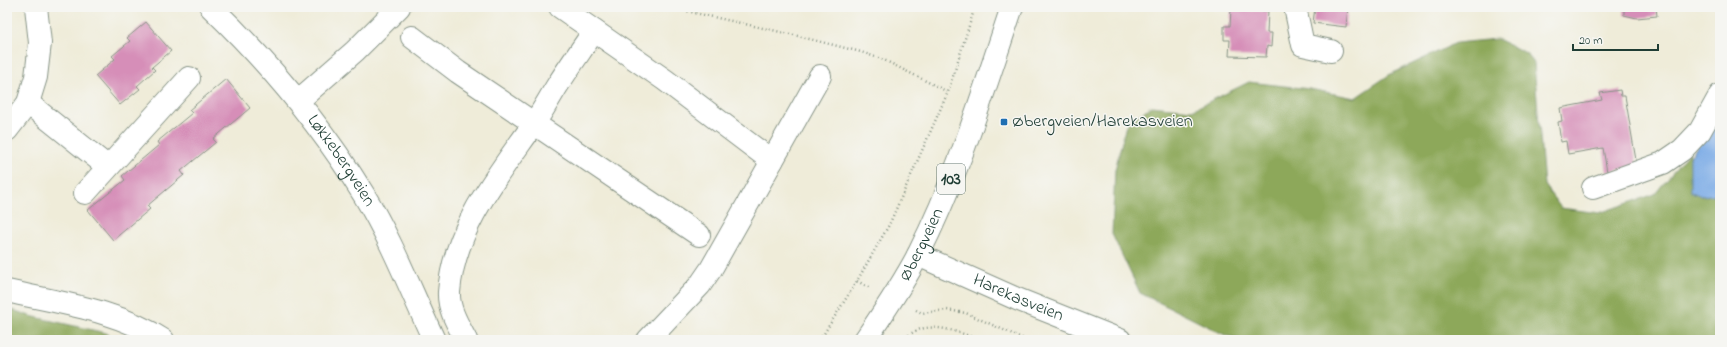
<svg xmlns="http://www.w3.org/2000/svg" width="1727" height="347" font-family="'Indie Flower',sans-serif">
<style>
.forest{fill:#8da85a;stroke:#567247}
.water{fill:#7cabe6;stroke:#4e748d}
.building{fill:#d68eb8}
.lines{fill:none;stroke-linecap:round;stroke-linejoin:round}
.minor-casing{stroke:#879486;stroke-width:24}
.major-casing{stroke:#879486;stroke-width:24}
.path{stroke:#879486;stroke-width:2.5;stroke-dasharray:1 3;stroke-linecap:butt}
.minor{stroke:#fff;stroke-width:22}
.major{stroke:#fff;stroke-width:22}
.poi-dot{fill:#1f6fb2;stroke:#f6f6f2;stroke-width:1.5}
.labels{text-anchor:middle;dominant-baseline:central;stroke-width:3;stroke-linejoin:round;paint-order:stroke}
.shield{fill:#f6f6f2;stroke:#60746d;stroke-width:1}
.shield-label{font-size:17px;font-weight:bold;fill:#1f3d34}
.poi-label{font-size:18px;fill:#1f3d34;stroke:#f6f6f2;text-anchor:start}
.street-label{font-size:18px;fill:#1f3d34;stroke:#f6f6f2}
</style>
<rect width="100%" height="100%" fill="#f6f6f2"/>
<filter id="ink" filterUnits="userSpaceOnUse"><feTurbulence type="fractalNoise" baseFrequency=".025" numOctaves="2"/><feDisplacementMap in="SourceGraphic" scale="8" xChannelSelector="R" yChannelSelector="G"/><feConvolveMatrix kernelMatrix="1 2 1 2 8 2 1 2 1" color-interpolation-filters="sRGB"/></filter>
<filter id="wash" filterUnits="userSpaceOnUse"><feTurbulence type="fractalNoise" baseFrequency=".012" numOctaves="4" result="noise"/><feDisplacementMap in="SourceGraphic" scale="16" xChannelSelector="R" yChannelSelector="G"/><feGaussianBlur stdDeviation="0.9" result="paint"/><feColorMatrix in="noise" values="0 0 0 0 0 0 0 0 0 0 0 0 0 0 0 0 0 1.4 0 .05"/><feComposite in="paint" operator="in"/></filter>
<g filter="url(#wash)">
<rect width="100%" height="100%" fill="#efecd9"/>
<path class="forest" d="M1497,39L1526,53L1534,63L1544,185L1561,208L1599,213L1655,194L1689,152L1701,196L1720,194V340H1243L1225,335L1140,293L1112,234L1115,170L1126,125L1151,106L1192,110L1249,82L1310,89L1355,98L1389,75L1456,43Z
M7,308L30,316L106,333L118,340H7Z"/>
<path class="water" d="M1712,124L1720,130V194L1701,196L1690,191V157Z"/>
<g id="blocks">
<path class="building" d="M1315,7H1348L1346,27L1313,23Z
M1624,7H1656L1657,16L1637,18L1624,15Z
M1231,10L1268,11L1267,33H1272L1271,47L1267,46L1266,57L1229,56L1230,40H1224V26H1230Z
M146,22L171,51L152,67L155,70L137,86L140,89L120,105L95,76L115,59L112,56L130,41L127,38Z
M226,79L250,108L213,139L216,142L181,171L184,175L147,206L150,209L113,240L88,210L125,180L122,176L159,145L157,142L192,113L189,110Z
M1620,90L1621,96H1625L1637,166L1607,172L1603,148L1568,154L1566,141L1561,142L1558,122L1562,121L1560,108L1602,100L1600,93Z"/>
</g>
</g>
<g filter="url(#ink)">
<use href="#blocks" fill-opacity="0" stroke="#879486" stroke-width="1"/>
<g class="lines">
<g class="minor-casing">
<g id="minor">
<path id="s1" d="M211,7C270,64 321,125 364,195C392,241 411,291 434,340"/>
<path d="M560,7L665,80L772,161"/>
<path d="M1295,7L1303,45L1331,51"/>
<path d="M412,37L458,72L699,235"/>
<path d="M299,100L355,51L399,7"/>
<path d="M28,103L108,167"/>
<path d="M7,130L28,103L36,77L40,43L36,7"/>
<path d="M1593,188L1663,163L1682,150L1700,131L1720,95"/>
<path d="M85,193L189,78"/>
<path id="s2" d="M918,255L1017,299L1120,340"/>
<path d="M7,291C59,303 118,310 163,340"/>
<path d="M466,340C458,325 448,309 449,292C454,228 498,175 533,125C542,112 549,99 557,86C569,67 582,49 594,31"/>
<path d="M648,340L700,285L711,269L820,76"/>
</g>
</g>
<g class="major-casing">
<g id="major">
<path id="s3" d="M865,340C884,312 903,284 918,255C958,176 984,90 1012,7"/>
</g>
</g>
<path class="path" d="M668,7L790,34L861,52L884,60L948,92
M857,281L870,288
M916,310L922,313L947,310L966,313L1026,340
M820,340L857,281L889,225L948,92L975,7
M902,340C907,337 912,332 918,330C935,323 963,333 979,340"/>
<use href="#minor" class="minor"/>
<use href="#major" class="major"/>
</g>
</g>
<rect class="poi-dot" x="1000" y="118" width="8" height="8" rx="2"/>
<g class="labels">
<rect class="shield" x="937" y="164" width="28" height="30" rx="3"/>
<g class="shield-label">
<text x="951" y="179">103</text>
</g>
<g class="poi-label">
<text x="1012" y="122">Øbergveien/Harekasveien</text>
</g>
<g class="street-label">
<text stroke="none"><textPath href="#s1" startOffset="202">Løkkebergveien</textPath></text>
<text stroke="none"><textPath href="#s3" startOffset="111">Øbergveien</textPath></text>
<text stroke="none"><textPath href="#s2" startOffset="109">Harekasveien</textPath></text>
</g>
</g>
<rect width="1727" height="347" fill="none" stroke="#f6f6f2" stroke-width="24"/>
<path d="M1573 44v6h85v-6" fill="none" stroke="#1f3d34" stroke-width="2"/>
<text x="1579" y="44" font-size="12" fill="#1f3d34" stroke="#f6f6f2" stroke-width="3" paint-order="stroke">20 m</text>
</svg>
